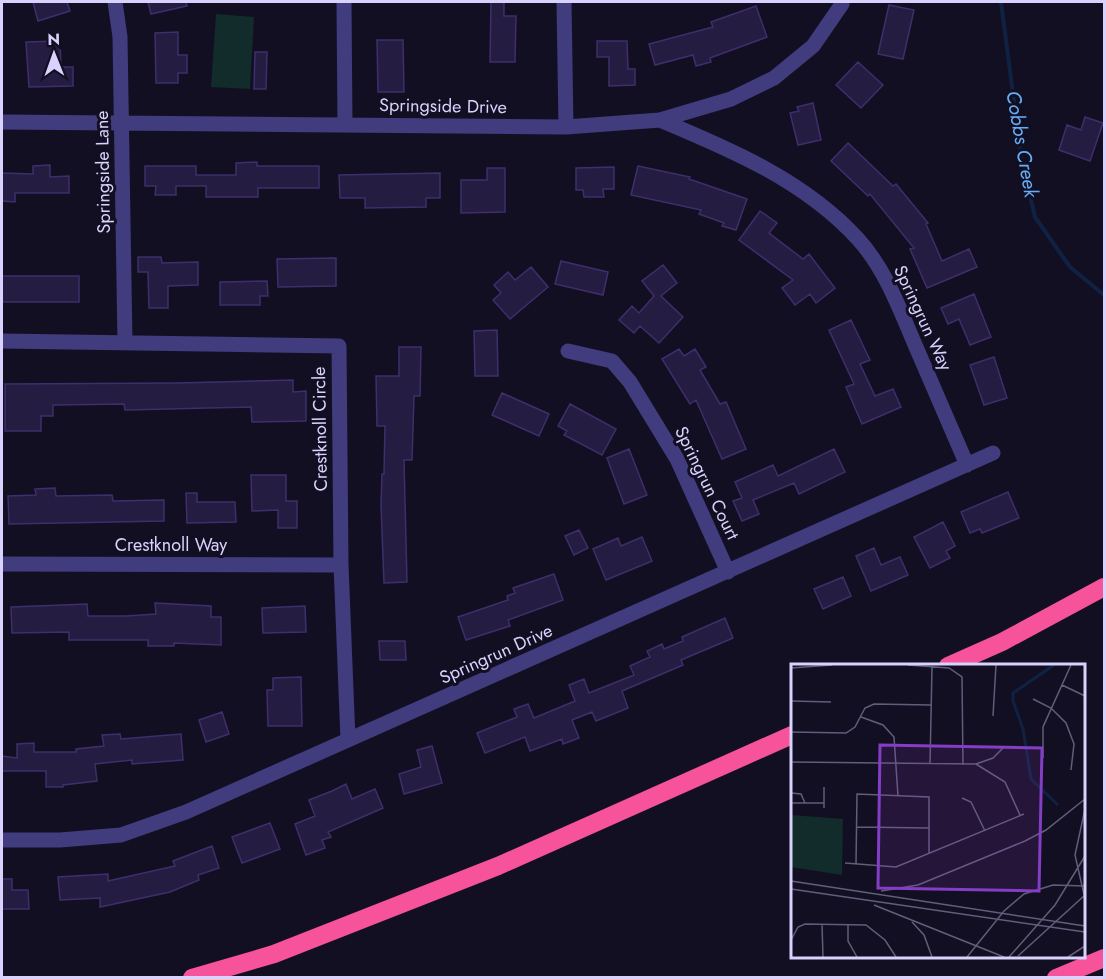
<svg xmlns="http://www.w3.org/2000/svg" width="1106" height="979" font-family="Jost,sans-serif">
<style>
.green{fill:#122b2b}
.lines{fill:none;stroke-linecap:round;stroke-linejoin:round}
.stream{stroke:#102244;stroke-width:4}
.building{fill:#251c41;stroke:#3e2f6c;stroke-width:1.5}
.street{stroke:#413c7e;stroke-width:15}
.highway{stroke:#f6539b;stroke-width:18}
.labels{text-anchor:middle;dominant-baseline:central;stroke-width:6;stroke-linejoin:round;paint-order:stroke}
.street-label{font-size:18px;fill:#d8d2fd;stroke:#130f22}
.water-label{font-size:20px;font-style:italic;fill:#65aef7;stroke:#130f22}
.inset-river{fill:none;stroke:#102244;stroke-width:3}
.inset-road{fill:none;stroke:#625d7a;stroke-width:1.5}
.view{fill:#843dc5;fill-opacity:0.15;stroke:#843dc5;stroke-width:3}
.inset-edge{fill:none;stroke:#d8d2fd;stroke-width:3}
</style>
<rect width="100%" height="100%" fill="#130f22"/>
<path class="green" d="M216,14L254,17L250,89L211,87Z"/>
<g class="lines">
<path class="stream" d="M1001,2L1022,163L1035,217L1070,267L1104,295"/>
</g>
<path class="building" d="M33,2H67L70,11L38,21Z
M148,2H186L187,6L151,14Z
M491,2H504V16H516L515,62H490Z
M889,5L914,10L903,59L878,54Z
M756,6L767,37L710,58L711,62L696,66L693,55L655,65L649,44L713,27L711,22Z
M178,32V55H187V73H178V83H156L155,33Z
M377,40H403L404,92H378Z
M60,41L61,67H73V86L29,87L26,42Z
M597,41H627L628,69H635V85L609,86V57H597Z
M255,52H267L266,89H254Z
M858,62L883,85L861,108L836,85Z
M813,103L821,140L798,145L790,113L799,111L797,107Z
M1085,117L1103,123L1090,161L1059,150L1067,125L1081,130Z
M848,143L893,186L896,184L928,223L926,224L942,261L969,249L977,267L927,288L910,249L914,248L870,194L868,196L831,161Z
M257,162V166H319V188H258V197H206V186H176V195H155L156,186H145V166H196V175H236V163Z
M50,165V177L69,176V193H15V202L2,201V173L33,174V166Z
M638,166L690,177L689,179L747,199L736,230L722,226L724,223L699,214L701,210L631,195Z
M614,167V189H603L604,197H584L583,190H576V168Z
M487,168H505V212L461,213V180H487Z
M440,173V198H426V207L365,208V198H340L339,175Z
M760,211L777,223L769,233L803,259L809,254L835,288L816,303L810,294L795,305L782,288L793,280L739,240Z
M138,257H161L162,263L198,262V285L168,286V308H149L148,272H138Z
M336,258V286L278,287L277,259Z
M561,261L608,272L603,295L555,284Z
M663,265L677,283L661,296L683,317L659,343L640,326L634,333L619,320L632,306L639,313L654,296L642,281Z
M531,267L548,287L510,319L493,300L501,293L494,285L508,272L515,280Z
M2,276H79V302H2Z
M267,281L268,296H260V305H220V282Z
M974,294L991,337L970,345L959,319L948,324L941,308Z
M851,320L870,360L860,364L875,396L893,389L901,407L862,424L846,387L854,384L829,330Z
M497,330L498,376H475L474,331Z
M399,347H421L420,396H414L412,460H404L407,582L384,583L381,505L382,474H384L385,426H377L376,376H399Z
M679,349L684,356L695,349L706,367L700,370L720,404L726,402L746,449L722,459L696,400L690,404L662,359Z
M994,357L1007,398L984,405L970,365Z
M293,380V392L306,391V421L252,422L251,407L125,410L124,404L53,405V416H41V431H5V384L178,383Z
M502,393L549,414L539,436L492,415Z
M570,404L616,429L602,455L564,435L567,431L558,426Z
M629,449L647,495L624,504L607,458Z
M834,449L845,472L799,494L794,483L753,500L759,514L742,521L733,501L742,498L735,482L773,465L778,476Z
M251,475H286V501H297V528H278V510L252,511Z
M55,488L56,496L112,495L113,501L164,500V521L9,524L8,496L36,495L35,489Z
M1008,492L1019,518L982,533L980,529L970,533L961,512Z
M186,493H197V502H235L236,522L187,523Z
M943,522L955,546L946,551L950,558L930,568L914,537Z
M579,530L588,548L574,555L565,536Z
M642,537L652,561L606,580L593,549L618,538L621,546Z
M874,548L881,565L900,557L908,575L871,591L856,556Z
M554,574L563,600L508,620L510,626L466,640L458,617L508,600L507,596L515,593L513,588Z
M843,577L851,596L823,609L814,589Z
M155,603L211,606V617H221V645L174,643V646H148V640H69V632L12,633L11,607L87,604L88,616H126L156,614Z
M305,606L306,632L263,633L262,608Z
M725,618L733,638L681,660L683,665L622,691L628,708L596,721L592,712L572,720L579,738L563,744L562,739L530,751L525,737L485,753L477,733L517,717L514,709L528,704L534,718L575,701L569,685L584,679L589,693L634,675L630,666L650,657L647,651L662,644L664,649L683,641L682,637Z
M379,641H405L406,660H380Z
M301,677L302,726H268L267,690H273V678Z
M222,712L229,734L206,742L199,720Z
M120,734L121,739L181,734L183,760L132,764V760L95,764L97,781L63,785V787H46V771H2V756L17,758V744L34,743V752H76V749L104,746L102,735Z
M432,746L442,783L404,794L399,774L421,767L417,750Z
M346,784L352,799L375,789L383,808L328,832L331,837L322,840L325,848L306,855L295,824L315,816L309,800L332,791Z
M270,823L280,849L242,863L232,837Z
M212,846L219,868L198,875L199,880L170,892L100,907V898L60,900L58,877L108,874V881L175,866L173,861Z
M2,879H12V890H28L29,909H2Z"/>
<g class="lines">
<path class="street" d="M115,2L120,37L125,343
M344,2L345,125
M564,2L566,127
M660,120C732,150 805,181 858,239C886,270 900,310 916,347C933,386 950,426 967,465
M2,122L566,127L660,120L731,99L774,78L813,46L842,4
M2,341L339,346L341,565L348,740
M568,351L612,361L630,382L677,459L728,572
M2,564L341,565
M2,840H60L121,835L186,812L993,453"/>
<path class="highway" d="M948,666L1002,642L1104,587
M192,978L274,954L498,866L792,735
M1056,978L1104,958"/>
</g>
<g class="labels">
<g class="street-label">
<text transform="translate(443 106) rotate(1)">Springside Drive</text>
<text transform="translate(103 172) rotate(-91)">Springside Lane</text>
<text transform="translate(923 318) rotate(65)">Springrun Way</text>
<text transform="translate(320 429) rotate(-91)">Crestknoll Circle</text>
<text transform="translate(707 483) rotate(64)">Springrun Court</text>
<text x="171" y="545">Crestknoll Way</text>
<text transform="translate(496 654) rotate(-24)">Springrun Drive</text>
</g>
<g class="water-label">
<text transform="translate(1022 144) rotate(80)">Cobbs Creek</text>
</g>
</g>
<g transform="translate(791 664)">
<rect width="294" height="294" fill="#130f22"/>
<path d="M0,151L52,155L51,211L0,203Z" fill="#122b2b"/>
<path class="inset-river" d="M263,1L222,29V37L232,65L240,115L267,141"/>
<path class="inset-road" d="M117,1L158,4L171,13L172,101M0,4L41,1M271,21L294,32M242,35L260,44L275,59L283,80L280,106M0,37L40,38M202,52L205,1M70,53L92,61L103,73L107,132M0,68L55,69L64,63L74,44L83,40L140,41M252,94V63L280,1M0,98L185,100L202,94L212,84M139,100L141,3M185,100L214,118L229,151M0,129L10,130L14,139M171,134L180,138L194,167M0,139H33M33,144V123M294,145L284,191L294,235M66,163L138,164M54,199L105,203L233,150M65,200L66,130L138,133V190M0,217L294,262M0,225L294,268M90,227L127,221L234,177L255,166L294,135M83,241L213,293M121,258L133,271L141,293M31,260L32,293M57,260V277L66,293M0,276L7,263L14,260L75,261L94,276L105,293M227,292L294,231M176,293L213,247L233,230L262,221L294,222M218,293L264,241L294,192M277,293L294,282"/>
<path class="view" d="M89,81L251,84L248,227L87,224Z"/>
<rect width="294" height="294" class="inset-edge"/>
</g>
<rect width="1106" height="979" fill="none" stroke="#d8d2fd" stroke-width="6"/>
<g transform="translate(54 54) rotate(359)" stroke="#130f22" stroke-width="4.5" paint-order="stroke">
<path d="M0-4.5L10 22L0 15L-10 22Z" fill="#d8d2fd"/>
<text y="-9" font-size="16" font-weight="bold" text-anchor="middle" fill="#d8d2fd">N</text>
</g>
</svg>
